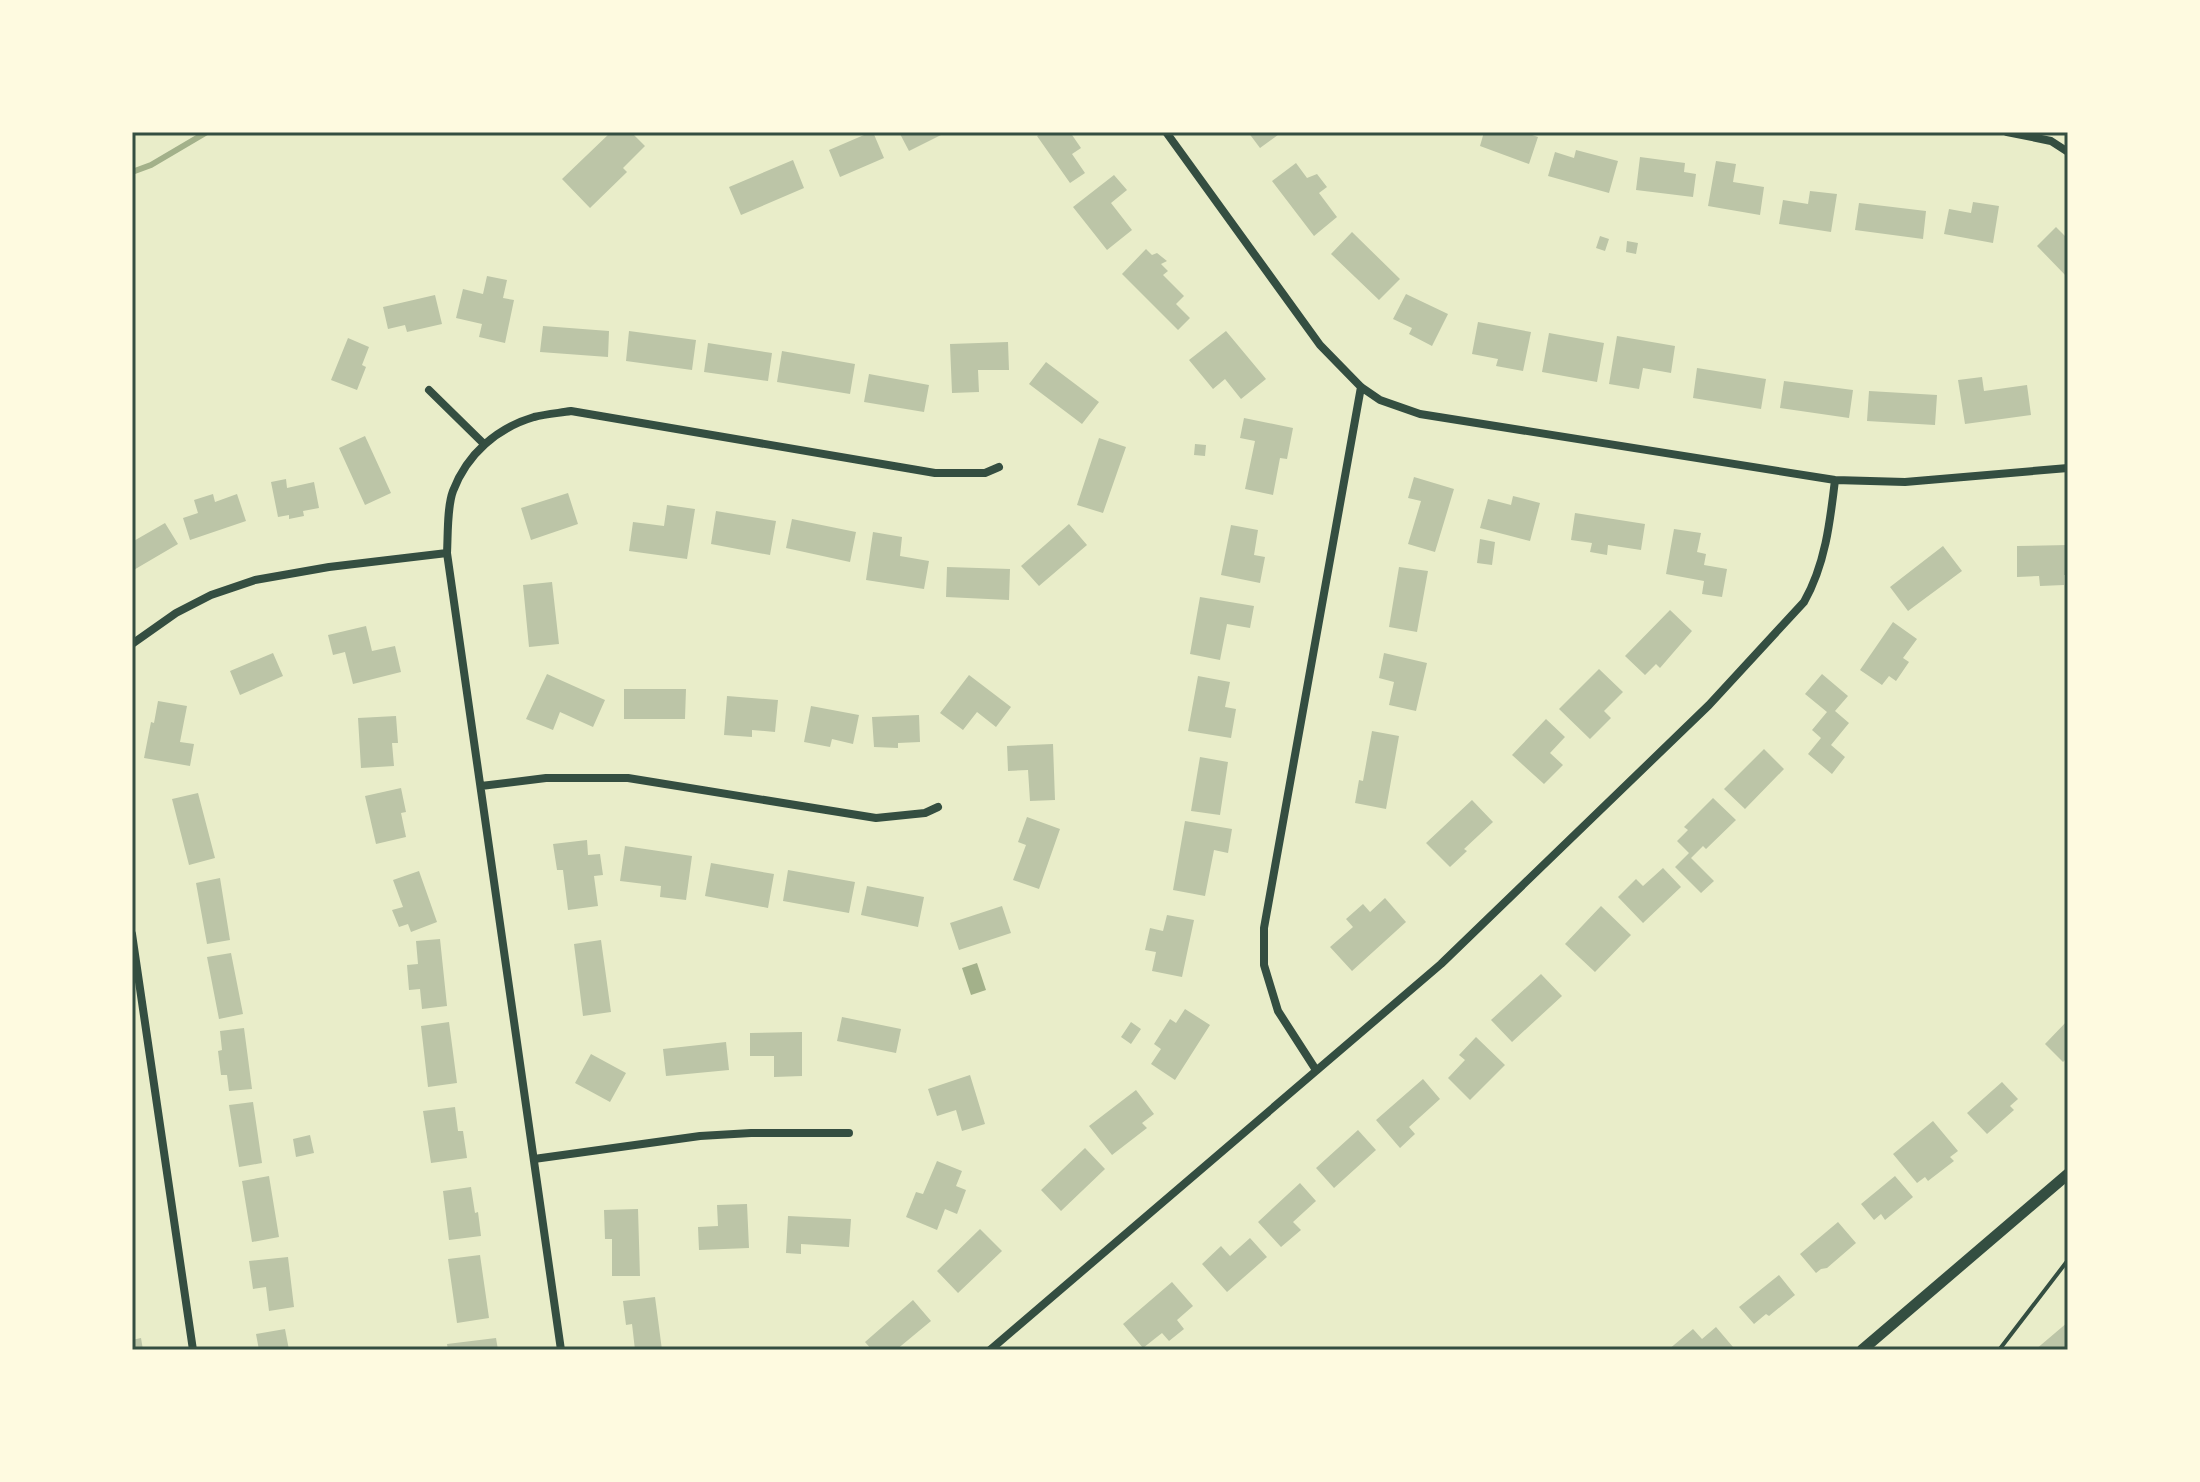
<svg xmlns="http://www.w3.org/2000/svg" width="2200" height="1482" font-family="Literata,serif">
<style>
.water{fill:#a3b18a}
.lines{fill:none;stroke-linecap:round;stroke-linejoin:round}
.stream{stroke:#a3b18a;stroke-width:6}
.building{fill:#bcc5a7}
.path{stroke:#344e41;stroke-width:4}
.minor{stroke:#344e41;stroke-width:8}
.tertiary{stroke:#344e41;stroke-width:11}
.neatline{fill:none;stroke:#344e41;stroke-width:3}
</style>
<rect width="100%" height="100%" fill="#e9edc9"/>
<path class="water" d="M977,963L986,990L971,995L962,968Z"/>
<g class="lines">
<path class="stream" d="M132,172L151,165L207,132"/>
</g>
<path class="building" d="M611,132H631L645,146L623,168L627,172L590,208L562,179Z
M871,132H873L884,158L840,177L829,150Z
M899,132H947L909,151Z
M1043,132H1070L1081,148L1072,154L1085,173L1070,183L1037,136Z
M1248,132H1282L1260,148Z
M1484,132H1523L1538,137L1529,164L1480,146Z
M1576,150L1618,161L1609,193L1548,176L1555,152L1574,158Z
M1640,157L1685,163L1684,172L1696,174L1693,197L1636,190Z
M793,160L804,188L741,215L729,187Z
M1716,161L1736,164L1733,182L1764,187L1760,215L1708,206Z
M1296,163L1307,178L1317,174L1327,187L1319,193L1337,217L1314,236L1272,181Z
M1114,175L1127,190L1111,203L1132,230L1107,250L1073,207Z
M1810,191L1837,194L1831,232L1779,224L1783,200L1808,204Z
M1973,202L1999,206L1993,243L1944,234L1949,209L1971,213Z
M1859,203L1926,211L1923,239L1855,230Z
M2056,227L2068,239V278L2037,246Z
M1352,232L1400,279L1379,300L1331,254Z
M1600,236L1609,239L1605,251L1596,248Z
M1627,241L1638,243L1636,254L1626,252Z
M1146,249L1152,255L1157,253L1167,261L1161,264L1168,271L1163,275L1184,296L1176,304L1190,318L1178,330L1122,274Z
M487,276L507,280L503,298L514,300L505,343L479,337L482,324L456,318L463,289L483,294Z
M1406,294L1448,314L1432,346L1409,334L1412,328L1393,319Z
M435,295L442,324L407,332L405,325L388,329L383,307Z
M1478,322L1531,332L1523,371L1496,366L1498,359L1472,354Z
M543,326L609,331L608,357L540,352Z
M629,331L696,340L692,370L626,361Z
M1226,331L1266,379L1241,399L1225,379L1213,389L1189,360Z
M1549,333L1604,343L1597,382L1542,372Z
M1617,336L1675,346L1671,373L1643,368L1639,389L1609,384Z
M348,338L369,347L362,365L366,367L357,390L331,380Z
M1008,342L1009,370H978L979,392L952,393L950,344Z
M708,343L772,353L768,381L704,372Z
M782,351L855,364L850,394L777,382Z
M1046,362L1099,402L1082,424L1029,384Z
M1697,368L1766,379L1761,409L1693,398Z
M869,374L929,385L924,412L864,402Z
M1982,377L1984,391L2027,385L2031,415L1965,424L1958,380Z
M1784,381L1853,390L1849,418L1780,408Z
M1869,391L1937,395L1935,425L1867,421Z
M1244,418L1293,428L1287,459L1280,458L1273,495L1245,489L1255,441L1240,438Z
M365,436L391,493L365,505L339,448Z
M1099,438L1126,447L1103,513L1077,505Z
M1195,444L1206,445L1205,456L1194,455Z
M1414,477L1454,489L1435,552L1408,544L1421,501L1408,498Z
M286,479L287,488L314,482L319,508L303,511L304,516L289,519V515L278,517L271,482Z
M568,493L578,524L531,540L521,508Z
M213,494L215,502L237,494L246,521L190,540L183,518L198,513L194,500Z
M1513,496L1540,503L1530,541L1480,528L1488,499L1511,505Z
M667,505L695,509L687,559L629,551L633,522L664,526Z
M716,511L776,521L770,555L711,544Z
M1575,513L1645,524L1641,550L1608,545L1607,555L1590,552L1592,543L1571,540Z
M792,519L856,532L850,562L786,548Z
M165,523L178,544L132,571V542Z
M1069,524L1087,545L1039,586L1021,566Z
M1231,525L1258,530L1254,555L1265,557L1260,583L1221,575Z
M1674,529L1701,533L1697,552L1706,554L1704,565L1727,569L1722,597L1702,594L1704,581L1666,574Z
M873,532L902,537L900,556L929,561L924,589L866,580Z
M1480,539L1495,542L1492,565L1477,563Z
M2068,545V575H2064V585L2040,586L2039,576L2017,577V546Z
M1943,546L1962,571L1908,611L1890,587Z
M947,567L1010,569L1009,600L946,597Z
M1399,567L1428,571L1417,632L1389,627Z
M552,582L559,644L529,647L523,585Z
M1200,597L1254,606L1250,628L1227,624L1220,660L1190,654Z
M1670,610L1692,631L1660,668L1656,664L1645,675L1625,656Z
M1893,622L1917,639L1903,658L1909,662L1896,681L1889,676L1882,685L1860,670Z
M366,626L372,651L395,646L401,672L353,684L345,652L333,655L328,635Z
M273,653L283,676L240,695L230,671Z
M1384,653L1427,663L1416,711L1389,705L1394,682L1379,678Z
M1599,669L1623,692L1604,711L1611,718L1590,739L1559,709Z
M547,674L605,700L593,727L560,712L553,730L526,719Z
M1822,674L1848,696L1835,711L1849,723L1831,745L1845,757L1832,774L1808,754L1821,738L1812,730L1827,712L1805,694Z
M969,675L1011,707L996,727L977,712L963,730L940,713Z
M1198,676L1230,682L1225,707L1236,709L1231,738L1188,731Z
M624,689H686L685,719H624Z
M727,696L778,700L775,732L752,730V737L724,735Z
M158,701L187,706L180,742L194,744L190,766L144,758L151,722L154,723Z
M811,706L859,715L853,744L832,739L830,747L804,742Z
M919,715L920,742L898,743V748L874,747L872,717Z
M396,716L398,743H392L394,766L361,768L358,718Z
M1546,719L1565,737L1550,753L1563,765L1544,784L1512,755Z
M1372,731L1399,736L1386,809L1355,803L1359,780L1363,781Z
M1053,744L1055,800L1030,801L1028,770L1008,771L1007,746Z
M1764,749L1784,769L1745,809L1724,789Z
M1200,757L1228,762L1220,815L1191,811Z
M401,788L406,812L401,813L406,837L376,844L365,796Z
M198,793L215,858L189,865L172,799Z
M1713,798L1736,820L1706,849L1703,846L1691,858L1714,881L1701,893L1675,867L1689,853L1677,841L1688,830L1684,827Z
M1472,800L1493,822L1464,849L1467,851L1450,867L1426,843Z
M1027,817L1060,829L1039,889L1013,880L1026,845L1018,842Z
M1185,821L1232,829L1228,853L1214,850L1205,896L1173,890Z
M587,840L588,855L600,854L603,875L594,876L598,906L568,910L563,870H557L553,844Z
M625,846L692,856L686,900L660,897L661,886L620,881Z
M711,863L774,874L768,908L705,896Z
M1663,868L1681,887L1643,923L1618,897L1636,879L1643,886Z
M788,870L855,882L849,913L783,901Z
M419,871L437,922L411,932L408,924L399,927L392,910L403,907L393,880Z
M220,878L230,940L207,944L196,883Z
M867,886L924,897L918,927L861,915Z
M1385,898L1406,922L1352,971L1330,947L1353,927L1346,919L1363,904L1370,912Z
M1002,906L1011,933L959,950L950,923Z
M1601,906L1631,935L1595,972L1565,944Z
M1167,915L1194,920L1182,977L1152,971L1156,952L1145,950L1150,928L1163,931Z
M440,939L447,1006L422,1009L420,989L409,990L407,965L418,964L416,941Z
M601,940L611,1012L583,1016L574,944Z
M231,953L243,1014L219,1019L207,957Z
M1541,974L1562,996L1512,1042L1491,1020Z
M1185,1009L1210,1025L1175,1080L1151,1064L1161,1049L1154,1044L1170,1019L1176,1023Z
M842,1017L901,1029L896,1053L837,1041Z
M2068,1020V1057L2063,1062L2045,1044Z
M449,1022L457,1083L428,1087L421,1026Z
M1131,1022L1141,1029L1131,1044L1121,1037Z
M244,1028L252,1089L229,1091L227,1075H221L218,1051L222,1050L220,1031Z
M802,1032V1076L774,1077V1056H750V1033Z
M1476,1037L1505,1065L1470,1100L1448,1078L1465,1060L1459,1055Z
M726,1042L729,1070L666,1076L663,1049Z
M591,1054L626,1073L610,1102L575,1083Z
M970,1075L985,1124L962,1131L956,1110L937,1116L928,1089Z
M1423,1079L1440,1099L1409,1127L1415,1134L1400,1148L1376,1120Z
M2002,1082L2018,1099L2010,1106L2014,1110L1987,1134L1967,1113Z
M1136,1090L1154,1114L1142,1123L1147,1128L1112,1155L1089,1126Z
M253,1102L262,1163L239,1167L229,1105Z
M455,1107L458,1131H463L467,1158L431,1163L423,1111Z
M1933,1121L1958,1151L1950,1157L1954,1161L1928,1181L1925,1177L1917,1183L1893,1154Z
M1358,1130L1376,1150L1334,1188L1316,1168Z
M310,1135L314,1153L296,1157L293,1139Z
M1085,1148L1105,1169L1061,1211L1041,1190Z
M937,1161L962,1171L956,1186L966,1190L957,1214L945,1209L937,1230L906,1217L916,1192L923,1194Z
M269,1176L279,1237L252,1242L242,1181Z
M1895,1176L1913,1197L1885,1220L1881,1214L1874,1220L1861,1204Z
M1300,1183L1316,1201L1293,1222L1301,1230L1281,1247L1258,1222Z
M471,1187L475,1213L478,1212L481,1236L449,1240L443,1191Z
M747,1204L749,1248L699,1250L698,1227L718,1226L717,1205Z
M638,1209L640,1276H612V1239H605L604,1210Z
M788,1216L851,1219L849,1247L801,1244V1254L786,1253Z
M1838,1222L1856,1243L1827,1268L1821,1269L1816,1273L1800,1254Z
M980,1229L1002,1251L958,1293L937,1271Z
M1250,1238L1267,1257L1227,1292L1202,1264L1221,1246L1230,1256Z
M480,1255L489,1318L457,1323L448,1259Z
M288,1257L294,1307L269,1311L266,1287L253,1289L249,1261Z
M1779,1275L1795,1295L1769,1316L1766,1314L1754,1324L1739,1307Z
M1172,1282L1193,1306L1177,1320L1184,1329L1169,1341L1162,1333L1143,1348L1123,1324Z
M655,1297L662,1350H635L632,1324L626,1325L623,1301Z
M913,1300L931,1321L896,1350H872L865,1342Z
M2068,1322V1350H2035Z
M1716,1327L1733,1347L1729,1350H1668L1693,1329L1702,1339Z
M285,1329L289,1350H259L256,1334Z
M141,1338L143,1350H132V1340Z
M496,1338L498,1350H448L447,1344Z"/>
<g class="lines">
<path class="path" d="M1999,1350L2068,1260"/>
<path class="minor" d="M1166,132L1320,345L1361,387L1380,400L1420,414L1835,480L1905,482L2068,468
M2007,132L2051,141L2068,152
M429,390L484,444
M132,644L176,613L211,595L255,580L329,567L447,553
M481,786L546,778H628L876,818L925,813L938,807
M132,934L193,1350
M1316,1070L1278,1011L1264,965V928L1361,387
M534,1159L700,1136L751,1133H849
M561,1350L447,553C448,535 447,507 453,491C467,454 497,428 534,417C546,414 559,413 571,411L935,473H985L999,467
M990,1350L1441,964L1709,705L1804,602C1825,565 1830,523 1835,480"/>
<path class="tertiary" d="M1862,1350L2068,1174"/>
</g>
<rect width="2200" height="1482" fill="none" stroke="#fefae0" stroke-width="268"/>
<rect x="134" y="134" width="1932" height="1214" class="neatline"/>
</svg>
